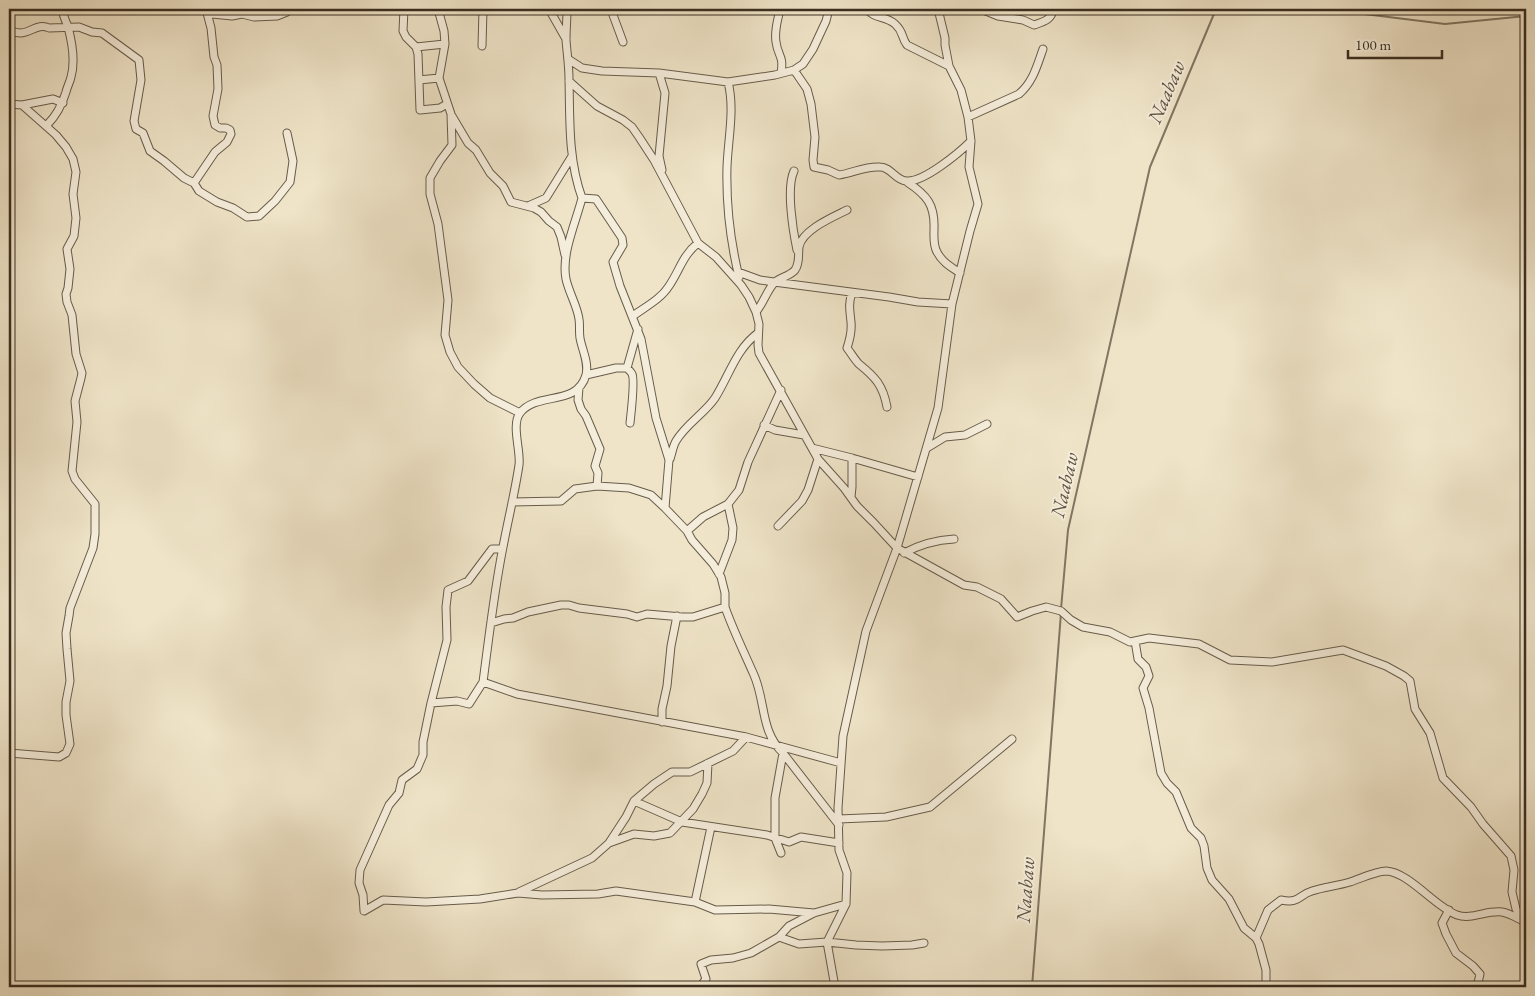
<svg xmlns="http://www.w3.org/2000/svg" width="1535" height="996" font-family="'EB Garamond',serif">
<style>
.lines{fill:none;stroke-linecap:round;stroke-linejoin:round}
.stream{stroke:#817663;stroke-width:2}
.minor-casing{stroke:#675c4a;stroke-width:9}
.minor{stroke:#f5eddb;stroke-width:7}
.labels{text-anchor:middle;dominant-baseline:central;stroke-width:4;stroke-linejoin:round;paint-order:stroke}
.water-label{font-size:20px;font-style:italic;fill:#5e5241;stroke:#f5eddb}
</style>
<rect width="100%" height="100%" fill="#efe4c8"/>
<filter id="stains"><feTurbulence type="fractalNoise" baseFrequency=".004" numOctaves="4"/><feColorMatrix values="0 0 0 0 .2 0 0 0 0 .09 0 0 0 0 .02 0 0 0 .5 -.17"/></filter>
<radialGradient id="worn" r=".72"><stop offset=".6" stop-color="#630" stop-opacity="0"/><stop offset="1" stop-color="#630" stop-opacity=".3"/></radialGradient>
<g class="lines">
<path class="stream" d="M1324,9L1445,24L1526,16
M1061,609L1068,530L1150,167L1216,9
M1032,987L1061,613"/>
<g class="minor-casing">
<path id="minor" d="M207,9L212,14L232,16L242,14L254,17L277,16L287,12L289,9
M404,9L403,31L406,37L416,47L418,54L420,110L440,108L447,104
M438,9L444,31L445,44L439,78L451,114L452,145L440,161L430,178V194L438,224L448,300L445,335L450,352L458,367L474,384L490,398L520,413
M549,9L566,39
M567,9C567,19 566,30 566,40C567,53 569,66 569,79C570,119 568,159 582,198L596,199L622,238L623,245L613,262L620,286L641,339L656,418L669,460L665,508L687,531L692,540L713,564L721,577L725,593V607C733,630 744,652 754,675C766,702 760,731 783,753L839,825
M613,9V15L623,42
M780,9C778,20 774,30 776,42C778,57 784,55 781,73
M867,9C874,19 886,16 895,24C904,32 901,37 907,45L949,66
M981,9L998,16L1023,20L1034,25C1043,22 1052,20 1053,9
M9,30C13,32 17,33 21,33C32,32 38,23 49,28L79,27L92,32L102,33L139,60L141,80L134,121L136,129L143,133L150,151L164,161L184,178L194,183L199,191L217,202L233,208L247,217L259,216L275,201L290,182L293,161L287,133
M482,46L483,9
M416,47L445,44
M568,59L582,68L602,71L659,73L728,82L775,75L794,70L803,64L813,49L826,21L829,9
M794,70L807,89L811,104L815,137L813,160L814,167L828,170L839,175C853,173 865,166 880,167C891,167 895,180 906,181C923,183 959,153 971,141
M659,73L665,93L659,156L662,170
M419,80L439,78
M569,81L597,106L623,120L632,127L639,137L654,160L698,243L716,257L741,285L749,297L756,312L759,324L758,345L759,353L818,459L844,488L857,506L874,523L897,548L964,585L977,587L1001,599L1017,617L1032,611L1046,607L1061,611L1071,620L1083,627L1110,632L1130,642L1149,638L1199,644L1230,660L1272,662L1343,650L1386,666L1404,676L1410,681L1415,709L1430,733L1443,778L1471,807L1483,824L1511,856L1514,870L1512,892L1516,909L1523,921
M728,82C735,109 728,139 727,167C726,205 730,240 739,277
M9,104L22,105L56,135L66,147L73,159L76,172L73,194L76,218L74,236L67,249L70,269L68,288L66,294L67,302L72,315L76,354L82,373L81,378L75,401L77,422L72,471L75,479L95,504V534L93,548L70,608L69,616L66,633L67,649L70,681L66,702V715L70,744L66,753L59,757L9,753
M22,105L53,99L63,103
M452,116L468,143L476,150L490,173L503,186L511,202L534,208L541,212L549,221L557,227L561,237L565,255
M968,117L1019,94C1033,82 1037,66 1043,49
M47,125C57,115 62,105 66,92C67,87 70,82 71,77C75,63 72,42 68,27C66,21 63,16 62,9
M794,171C786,188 793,231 797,250
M907,182C927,195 935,205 934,229C934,237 933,245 937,252C942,262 951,267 960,273
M194,183L215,152L227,142L231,134L230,130L226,128H220L215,125L213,116L218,89L217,65L214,57L211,28L206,9
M582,198C576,222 561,254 566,279C569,293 577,305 579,319C580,325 579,332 580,338C582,350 589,362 586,375C577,407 537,391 520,413C511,425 521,451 519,465C515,492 508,520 503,547C494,592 489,637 483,682L517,694L746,737L841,763
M528,206L546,198L572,156
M738,272L760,280L774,282L889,297L918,302L952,304
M852,293C848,304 850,311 851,322C852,331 850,339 847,348C851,353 855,360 859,364C875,377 883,385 887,407
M756,312C763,304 768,288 775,282C781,277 790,276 795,270C800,263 798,255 799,247C802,230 833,217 847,210
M633,316C645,307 661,299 669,286C680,270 682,256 698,243
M627,368C628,369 632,373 632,374C635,380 631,414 630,423
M586,375L616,368H627L638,329
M579,388L578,400L581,409L586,416L600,449L595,466L598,473L597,486
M764,425L775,430L804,435
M812,448L852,458L918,477
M927,448L945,437L965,435L987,424
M670,459C672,453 673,446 676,441C686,424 705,413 715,398C729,376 736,349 758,333
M851,497L852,487V458
M512,502L561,501L575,489L597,486L629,488L651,495L665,508
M778,526L802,501L808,490L818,459
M687,531L703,517L728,504L739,490L748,462L781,390
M502,549H492L468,581L448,590L446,607L447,640L431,703L423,742V755L417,769L402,780L399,793L389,805L360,870L359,883L363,895L364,911L383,900L426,902L480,899L518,893L542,895L598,894L616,891L695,902L715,910L769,909L814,913
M904,553C921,544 935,540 954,539
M719,574L732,540L733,528L728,504
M491,623L504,619L513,618L528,612L561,605H569L579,608L627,614L637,617L647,614L682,617H693L725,607
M1135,641L1138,659L1146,667L1149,676L1143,688L1149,708L1161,773L1167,783L1176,792L1191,828L1201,838L1204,846L1207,868L1212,880L1229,899L1244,928L1256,938L1259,944L1266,970V987
M431,703L457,701L469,704L483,682
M662,722V709L667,686L671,646L677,616
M634,801L682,822L767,835L789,842L801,837L839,843
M839,819L886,817L930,807L1012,739
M609,843L634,834L654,836L670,833L693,809L702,794L707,783L708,763
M781,853L775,838V798L783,753
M519,892L592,858L609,843L626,817L634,801L654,784L672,772H690L733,751L746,737
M695,902L711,827
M1449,910L1442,923L1446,934L1456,953L1473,966L1480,974L1477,987
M779,937L799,944L827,942L856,945L882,946L912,945L924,943
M1256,938L1268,910L1281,900C1300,904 1298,895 1312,891C1324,887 1337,886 1350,882C1359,879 1377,871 1386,871C1409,872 1435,907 1457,915C1472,920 1486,910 1502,912C1509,913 1517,918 1523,921
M700,987L706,979L701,964L711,960L733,958L751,953L779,937L789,926L814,913L846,904
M835,987L827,942L846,904L847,873L839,850L838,808L843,736L866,631L897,548L938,408L952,304L970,231L978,204L969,167L971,141L968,117L961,90L949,66L945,45V38L938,9"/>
</g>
<use href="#minor" class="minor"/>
</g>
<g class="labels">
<g class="water-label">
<text transform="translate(1166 92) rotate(-67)">Naabaw</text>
<text transform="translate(1064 485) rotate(-77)">Naabaw</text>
<text transform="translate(1025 890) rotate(-86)">Naabaw</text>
</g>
</g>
<rect width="1535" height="996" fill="none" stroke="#efe4c8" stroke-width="30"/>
<rect x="10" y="10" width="1515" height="976" fill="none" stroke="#3a2e20" stroke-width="2.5"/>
<rect x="15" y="15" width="1505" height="966" fill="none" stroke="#3a2e20"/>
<path d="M1348 50v8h94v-8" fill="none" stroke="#3a2e20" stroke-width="2.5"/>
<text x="1355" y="50" font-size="15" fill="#3a2e20" stroke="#f5eddb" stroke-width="4" paint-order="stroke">100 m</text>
<rect width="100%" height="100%" filter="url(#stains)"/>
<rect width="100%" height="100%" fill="url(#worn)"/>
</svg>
